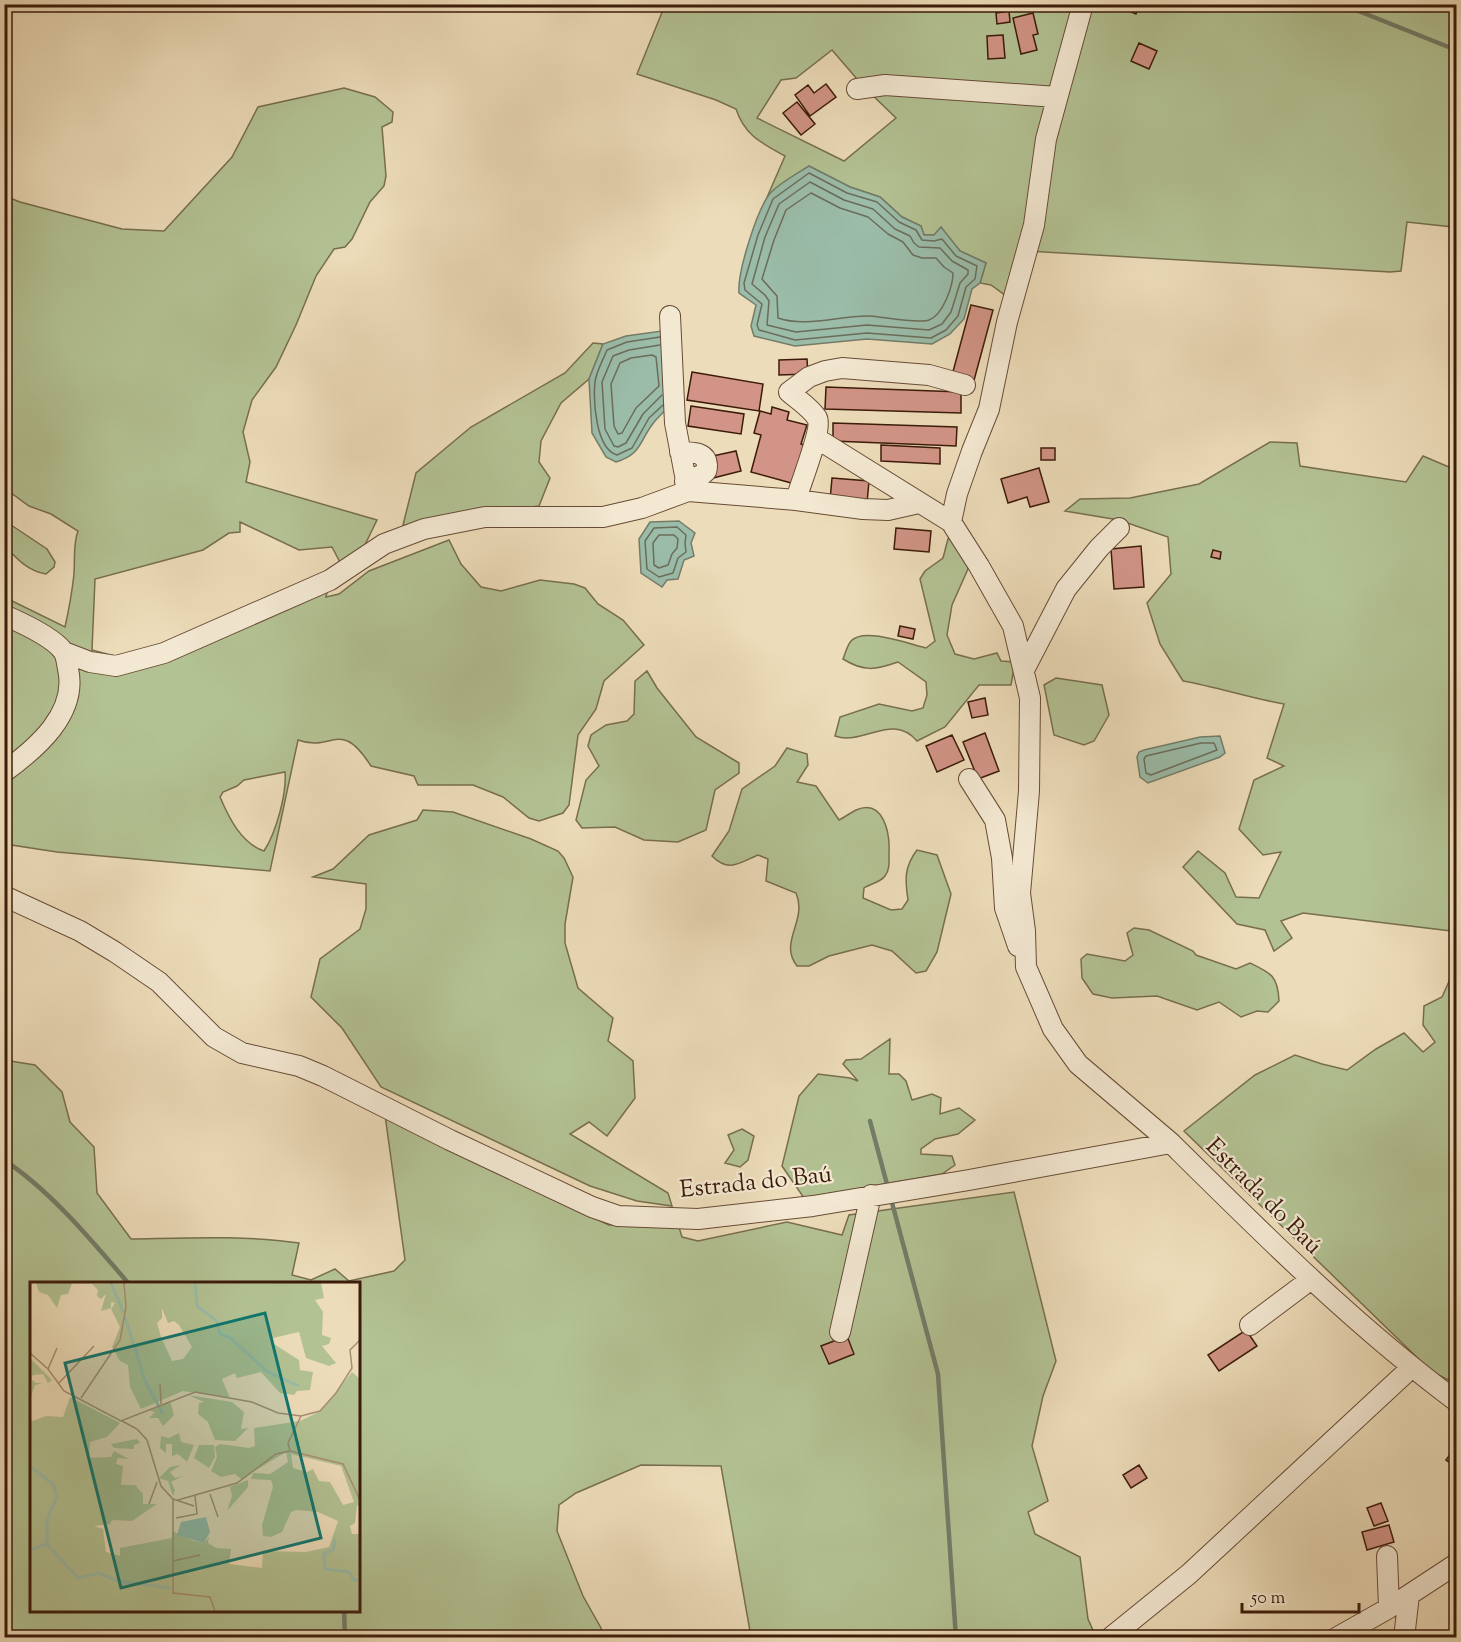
<svg xmlns="http://www.w3.org/2000/svg" width="1461" height="1642" font-family="'Sorts Mill Goudy',serif">
<style>
.green{fill:#b3c293;stroke:#786e4e;stroke-width:1.5;fill-rule:evenodd}
.water{fill:#9abca9;stroke:#747c69;stroke-width:1.5}
.lines{fill:none;stroke-linecap:round;stroke-linejoin:round}
.shore{stroke:#6b6c5a;stroke-width:1.5}
.stream{stroke:#747c69;stroke-width:4.5}
.building{fill:#d19486;stroke:#3c1b0a;stroke-width:1.5}
.minor-casing{stroke:#684b36;stroke-width:22}
.minor{stroke:#f3e8d2;stroke-width:20}
.labels{text-anchor:middle;dominant-baseline:central;stroke-width:4.5;stroke-linejoin:round;paint-order:stroke}
.street-label{font-size:24px;fill:#3c1b0a;stroke:#f3e8d2}
.inset-river{fill:none;stroke:#9abca9;stroke-width:3}
.inset-road{fill:none;stroke:#a68f73;stroke-width:1.5}
.view{fill:#0f766e;fill-opacity:0.15;stroke:#0f766e;stroke-width:3}
.inset-edge{fill:none;stroke:#3c1b0a;stroke-width:3}
</style>
<rect width="100%" height="100%" fill="#eddcb9"/>
<filter id="stains"><feTurbulence type="fractalNoise" baseFrequency=".00333" numOctaves="4"/><feColorMatrix values="0 0 0 0 .2 0 0 0 0 .09 0 0 0 0 .02 0 0 0 .5 -.17"/></filter>
<radialGradient id="worn" r=".72"><stop offset=".6" stop-color="#630" stop-opacity="0"/><stop offset="1" stop-color="#630" stop-opacity=".3"/></radialGradient>
<path class="green" d="M665,5H1456V229L1453,227L1407,222L1401,271L1390,272L1027,251L1009,298L991,285L980,283L986,263L960,251L941,228L934,235H924L921,226L902,217L880,197L850,187L809,166L768,195L785,156C762,143 745,136 736,109L716,100L637,74ZM832,50L863,86L896,118L844,161L757,118L781,80L796,78Z
M344,88L375,97L393,112L392,122L382,127L386,176L384,186L370,202L352,239L345,247L334,249L316,276L296,325L276,367L252,400L243,432L250,462L246,482L377,520L358,559L343,568L332,547L299,550L240,522V532L229,533L203,550L95,579L92,650L118,657L148,652L331,573L326,597L339,594L369,571L449,540L461,564L481,587L501,591L540,580L574,584L585,588L598,604L623,620L644,645L604,681L596,709L578,735L569,805L563,813L539,821L529,818L503,797L473,785H418L414,776L371,766C340,717 333,753 298,740L270,871L57,852L5,844L4,597L65,627C69,609 72,592 74,574C75,559 73,544 78,531L51,514L29,506L11,493L5,492V196L20,202L122,229L164,231L232,157L258,107ZM285,772C287,793 276,833 264,851C241,843 229,818 220,797L223,792L237,786L244,780Z
M593,343L603,344L589,379L561,403L541,441L539,462L550,478L539,506L443,518L413,527L403,525L416,473L471,427L565,373Z
M1270,442L1297,443L1300,466L1406,482L1423,456L1456,470V1384L1431,1371L1184,1131L1255,1075L1295,1055L1322,1064L1347,1070L1376,1049L1404,1033L1423,1052L1435,1042L1423,1025L1424,1006L1442,997L1451,977L1456,947L1451,931L1303,913L1281,921L1292,938L1274,951L1265,930L1237,924L1183,867L1198,851L1225,873L1236,897L1259,898L1281,852L1263,855L1239,829L1254,780L1284,766L1267,758L1284,704C1250,698 1217,687 1183,681L1160,644L1147,603L1171,574L1168,537L1119,520L1065,511L1080,499L1130,498L1199,484Z
M5,521L47,549L55,562L54,567L46,574C28,571 17,559 5,546Z
M953,538L966,551L968,569L952,605L947,635L955,654L974,659L997,653L1001,661L1015,662L1011,685H979L945,727L917,741C892,712 864,746 835,736L840,717L879,704L912,711L923,708L927,695L926,682L898,662C875,670 864,672 843,659C845,654 847,646 851,641C864,627 909,644 926,648L935,641L920,579L925,571L943,558L948,539Z
M647,671L657,688L696,737L739,763V773L715,790L706,830L678,842L644,840L615,827L582,828L576,820L586,780L599,766L588,746L591,735L606,725L627,721L634,714L635,681Z
M1056,678L1102,685L1109,715L1094,741L1084,745L1054,735L1044,685Z
M787,748L807,754L808,765L797,782L816,786L839,820C845,817 850,813 856,810C884,798 890,834 889,853C889,861 890,870 885,876C881,882 870,884 864,888L863,898L891,910L902,909L908,900C905,880 904,867 917,850L937,855L951,894L937,952L926,971L916,973L892,951L872,945L829,956L809,966H797C778,942 808,921 796,893L766,881L768,859L758,855C739,863 729,873 712,856L729,831L742,789L775,766Z
M423,810L453,812L531,839L558,851L564,858L573,877L565,924V943L578,988L613,1018L608,1041L633,1061L635,1098L607,1136L589,1122L570,1134L668,1193L672,1206L637,1201L590,1186L381,1087L342,1028L311,997L320,959L360,929L366,909V884L313,877L333,869L369,835L417,820Z
M1134,928L1149,930L1193,951L1196,955L1236,969L1250,963C1271,973 1278,976 1279,1001L1268,1012L1257,1011L1241,1017L1219,1002L1197,1010L1157,996L1112,998L1093,994L1082,978L1081,959L1087,954L1125,961L1133,955L1127,933Z
M890,1039L889,1074H899L906,1081L912,1100L932,1094L941,1098L940,1114L959,1108L975,1120L958,1134L935,1139L921,1149V1154L952,1156L955,1165L942,1174L804,1198L782,1166L799,1096L818,1074L850,1078L858,1081L843,1064L846,1060L861,1059Z
M4,1060L35,1065L62,1092L70,1122L94,1147L97,1193L131,1239C187,1238 243,1235 299,1243L292,1275L311,1280L335,1269L349,1281L394,1271L405,1260L385,1115L548,1197L609,1225L678,1224L682,1237L698,1241L787,1222L842,1235L849,1215L1014,1192L1056,1361L1043,1396L1032,1446L1048,1501L1028,1512L1035,1534L1080,1557L1088,1619L1096,1637H751L721,1466L641,1465L576,1493L559,1505L557,1531L583,1596L601,1628L602,1637H5ZM32,1284H358V1610H32Z
M742,1129L754,1136L748,1160L740,1167L725,1163L734,1150L728,1135Z"/>
<path class="water" d="M809,166L850,187L880,197L902,217L921,226L924,235H934L941,227L960,251L986,263L980,283L972,289L964,319L950,334L932,344L867,339L795,346L754,336L751,326L756,305L739,293C737,273 756,214 768,196C774,186 798,173 809,166Z
M662,331L683,394C673,403 663,412 655,421C639,440 643,454 616,462L606,457L592,433L589,379L603,344L626,336Z
M679,521L695,533L691,543L694,556L684,560L678,579L667,580L662,587L641,573L639,539L650,522Z
M1220,736L1225,753L1220,757L1148,783L1140,777L1137,757L1139,752L1144,750L1200,737Z"/>
<g class="lines">
<path class="shore" d="M809,173L847,193L877,202L899,222L916,230L922,240L934,241L942,239L956,256L977,266L975,279L966,287L958,316L946,330L931,338L867,333L795,340L759,330L757,325L762,304L745,290L744,283L758,235L773,199Z
M810,182L844,200L873,209L895,229L910,236L914,243L919,247L940,248L952,261L968,270V274L960,283L951,312L942,324L929,330L867,325L796,332L767,325L769,301L765,295L752,284L765,237L779,204Z
M811,193L840,208L868,217L888,234L903,242L913,255L922,258H936L944,267L953,273C953,286 943,315 929,320C919,324 883,317 870,316C839,315 808,328 778,318L777,296L762,279L774,240L786,210Z
M660,337L627,342L607,350C603,360 596,372 595,382C593,402 596,449 617,455L632,448L649,418L663,405
M660,345L629,350L613,356L602,382L605,429L614,446L618,447L626,443L643,414L662,395
M652,355L656,357L659,386L636,408L622,433L618,434L614,426L611,384L620,363L631,358Z
M677,527L686,535L685,543L686,552L678,558L673,573L659,577L647,569L645,541L654,528Z
M659,535H674L678,539L677,548L672,554L668,565L659,568L654,565L653,543Z
M1201,743H1214L1217,750L1151,775L1146,773L1144,759L1146,756Z"/>
<path class="stream" d="M1341,4L1456,50
M870,1121L888,1188
M4,1160C51,1191 92,1241 129,1284
M891,1199L938,1374L956,1638
M344,1610L345,1638"/>
</g>
<path class="building" d="M1120,4H1140L1136,14L1119,7Z
M1009,11L1010,22L997,24L996,13Z
M1033,13L1038,34L1033,35L1037,50L1021,54L1013,18Z
M1003,35L1005,58L988,59L987,36Z
M1139,43L1157,51L1149,69L1131,61Z
M826,84L836,97L810,116L795,95L808,85L814,93Z
M797,102L815,124L801,135L783,113Z
M971,305L993,310L973,384L951,379Z
M807,359L808,374L779,375V360Z
M692,372L763,384L759,411L687,400Z
M826,387L961,392V413L825,409Z
M691,406L744,414L741,434L688,426Z
M772,407L789,412L787,420L807,425L801,444L805,445L795,484L751,472L761,435L754,433L760,411L771,414Z
M833,423L957,427L956,446L833,441Z
M881,445L940,448V464L881,461Z
M1041,448H1055V460H1041Z
M736,451L741,471L713,478L708,457Z
M1039,468L1049,502L1030,507L1027,497L1008,503L1001,479Z
M832,478L869,481L867,503L830,500Z
M896,528L931,531L929,552L894,549Z
M1141,546L1144,587L1114,589L1111,549Z
M1213,550L1221,552L1220,559L1211,557Z
M900,626L915,629L913,639L898,636Z
M985,698L988,715L972,718L968,702Z
M985,733L999,771L978,779L963,742Z
M952,735L964,760L937,772L926,746Z
M1246,1330L1257,1346L1219,1371L1208,1355Z
M847,1336L854,1354L829,1364L821,1346Z
M1456,1446V1467L1446,1460Z
M1139,1465L1147,1478L1131,1488L1123,1475Z
M1381,1503L1388,1521L1374,1526L1367,1508Z
M1389,1525L1394,1542L1367,1550L1362,1532Z"/>
<g class="lines">
<g class="minor-casing">
<path id="minor" d="M857,89L885,85L1057,97
M670,316L675,423L688,491
M816,438L951,522L979,566L1013,626L1030,698L1029,791L1020,893L1025,931L1026,967L1053,1029L1078,1064L1171,1143
M680,452C692,453 706,451 707,465C707,470 707,471 703,474C698,477 691,479 685,481
M796,500C800,484 823,429 817,418C811,408 797,399 789,392L809,377L825,371L842,368L929,375L965,385
M951,522L957,494L972,451L989,409L1007,322L1034,225L1046,139L1083,4
M4,615C20,622 53,637 63,651C66,655 67,663 68,669C78,713 37,748 4,772
M64,652L90,662L116,666L164,653L330,580L384,544L424,529L485,517H603L642,508L688,491L796,500L863,509L888,510L919,503
M1024,670L1066,589L1099,548L1119,528
M969,779L995,820L1002,858L1005,908L1018,946
M4,896L80,931L115,952L159,982L214,1037L242,1053L299,1066L323,1076L450,1140L592,1207L618,1216L698,1219L813,1206L969,1180L1171,1143C1262,1233 1353,1324 1456,1401
M1250,1325L1310,1280
M840,1332L871,1195
M1387,1556L1389,1608
M1110,1638L1189,1574L1411,1368
M1336,1638L1389,1608L1456,1564
M1404,1638L1409,1595"/>
</g>
<use href="#minor" class="minor"/>
</g>
<g class="labels">
<g class="street-label">
<text transform="translate(756 1183) rotate(-6)">Estrada do Baú</text>
<text transform="translate(1263 1197) rotate(45)">Estrada do Baú</text>
</g>
</g>
<g transform="translate(30 1282)">
<rect width="330" height="330" fill="#eddcb9"/>
<path d="M6,1H42L38,12L31,13L27,26L18,13L9,10ZM291,1L294,16L285,18L293,30L292,53L301,56L299,62L292,64L306,81L299,84L276,76L269,50L243,56L244,62L269,78L270,88L283,90L280,108L267,109L264,113L250,111L231,90L207,96L205,91L192,97L200,116L153,109L111,127L100,105L98,83L90,79L82,65L90,45L81,27L85,21L81,20V26L71,29L76,12L71,17L67,14L68,8L62,2ZM132,26L138,41L144,39L149,43L162,65L153,77L142,79L131,55L127,41L132,36ZM0,76L22,98L18,101L13,92L3,93L1,97L6,101H13L5,103L0,117ZM322,90L330,97V225L327,223L325,241L320,244L322,252H330V329H0V140L16,134L33,135L40,115L90,141L77,155L60,160L59,176L81,175L84,169L99,177L88,176L86,182L93,184L91,203H105L113,212V222H127L102,239L82,238L80,242L64,244L73,247L76,270L90,274V266L142,256V249L164,259L174,261L179,255L178,261L186,266L201,267L199,282L232,286L233,269L276,270L299,265L308,239L288,230L266,228L261,230L252,250L241,255L233,254L232,243L243,205L241,198L221,197L223,191L240,192L258,180L256,170L211,197L205,192L191,195L181,189L187,175L185,165L190,162L219,166L225,164L224,146L270,139L291,129ZM261,172L311,184L324,220L313,223L300,200L289,199L283,187L277,190L263,186ZM158,113L202,120L214,130L211,147L218,146L205,159L185,158L178,140L168,132L169,121L174,120ZM140,119L144,133L133,144L128,136H119L125,130L120,129ZM149,151L151,160L164,163L157,180L148,172L142,174V162H136V171L130,166L131,154L139,156ZM107,157L110,161L104,163V167L84,166L81,162ZM169,163H184L185,175L179,186L164,176ZM151,183L140,190L145,196L153,194L141,200L145,208L143,214L138,199L129,196L140,185ZM218,198V205L197,229L202,214L200,205Z" fill="#b3c293" fill-rule="evenodd"/>
<path d="M176,235L180,250L174,261L147,253L151,240Z" fill="#9abca9"/>
<path class="inset-river" d="M81,1L94,31M165,1L167,24L187,39L190,52L199,55L238,90L269,104M95,35L115,99L133,132M0,184L23,202L27,214L17,238V262L0,268M305,257L303,268L294,271L295,287L319,290L324,298H330M17,262L48,296L69,291L88,299L141,306"/>
<path class="inset-road" d="M0,71L18,87L34,109L91,139L165,110L222,120L248,131L271,134L290,129L306,111L322,86L320,68L330,58M18,87L27,66M28,102L64,64M130,102L131,122M51,116L90,58L96,25L94,1M271,134L258,161L260,169L313,182L330,218M92,139L107,147L117,158L131,204L143,217L164,224M180,212L188,235M143,217V311L180,315L185,329M148,218L207,201L246,172L260,169M119,222L127,200M146,236L167,232L165,214M143,279L170,273"/>
<path class="view" d="M235,31L291,256L91,306L35,81Z"/>
<rect width="330" height="330" class="inset-edge"/>
</g>
<rect width="1461" height="1642" fill="none" stroke="#eddcb9" stroke-width="24"/>
<rect x="6" y="6" width="1449" height="1630" fill="none" stroke="#3c1b0a" stroke-width="3"/>
<rect x="12" y="12" width="1437" height="1618" fill="none" stroke="#3c1b0a" stroke-width="1.5"/>
<path d="M1242 1603v9h117v-9" fill="none" stroke="#3c1b0a" stroke-width="3"/>
<text x="1251" y="1603" font-size="18" fill="#3c1b0a" stroke="#f3e8d2" stroke-width="4.5" paint-order="stroke">50 m</text>
<rect width="100%" height="100%" filter="url(#stains)"/>
<rect width="100%" height="100%" fill="url(#worn)"/>
</svg>
